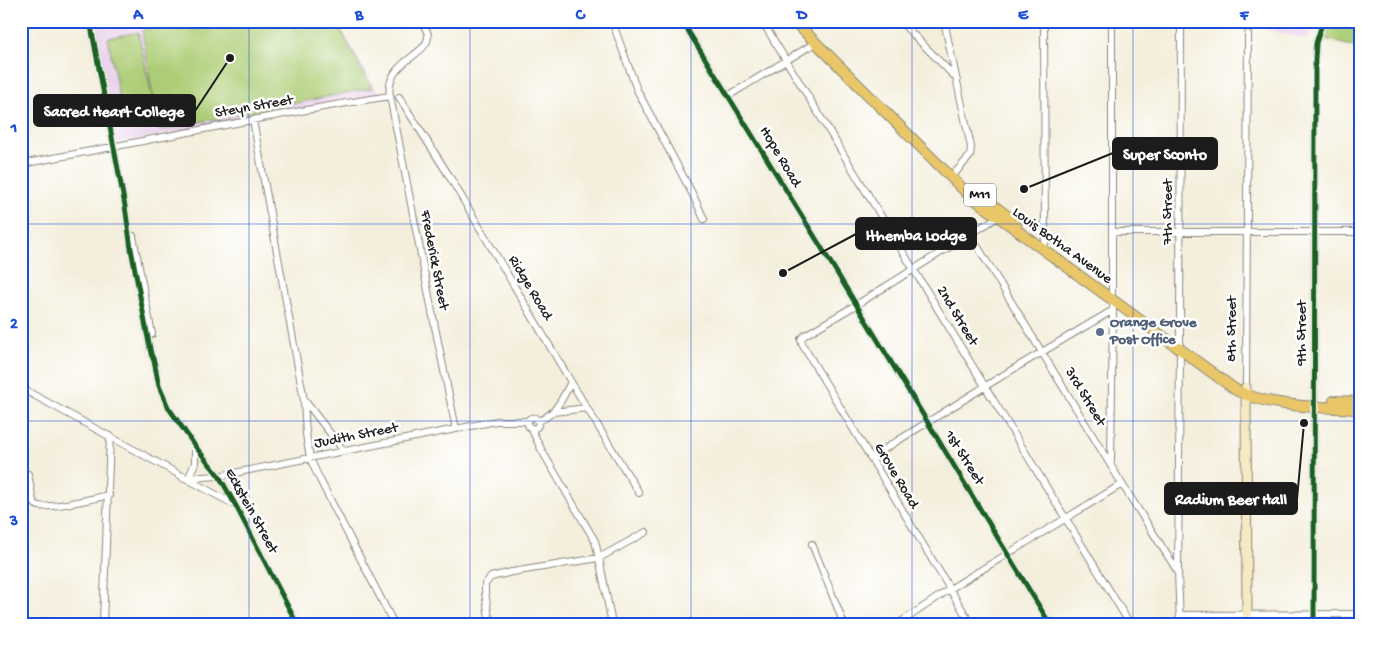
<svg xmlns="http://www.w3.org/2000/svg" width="1382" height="645" font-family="'Gochi Hand',sans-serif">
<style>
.built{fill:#ead1ec}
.park{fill:#accd75;stroke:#647448}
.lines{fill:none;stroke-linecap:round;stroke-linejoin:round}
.street-casing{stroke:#88867c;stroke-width:8}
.secondary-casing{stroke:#88867c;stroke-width:11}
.primary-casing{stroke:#88867c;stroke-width:12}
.street{stroke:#fff;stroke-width:6}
.secondary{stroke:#f6e9c3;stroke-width:9}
.primary{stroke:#e9c769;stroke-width:10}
.cycleway-casing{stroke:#fff;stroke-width:8}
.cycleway{stroke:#1b5e20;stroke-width:5}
.grid{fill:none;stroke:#1d4ed8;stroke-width:1;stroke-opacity:0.55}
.service-dot{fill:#5c6f8a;stroke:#fff;stroke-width:2}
.labels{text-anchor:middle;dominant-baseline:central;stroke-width:5;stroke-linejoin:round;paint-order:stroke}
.shield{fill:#fff;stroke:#606060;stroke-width:1}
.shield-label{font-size:14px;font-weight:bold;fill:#1c1c1c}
.street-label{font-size:15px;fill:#1c1c1c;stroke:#fff}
.service-label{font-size:15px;font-weight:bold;fill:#4e5e75;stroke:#fff;text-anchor:start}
.leader{fill:none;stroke:#1c1c1c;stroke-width:2}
.callout-dot{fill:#1c1c1c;stroke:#fff;stroke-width:2}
.callout{fill:#1c1c1c;stroke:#1c1c1c;stroke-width:2}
.callout-label{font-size:16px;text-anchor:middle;font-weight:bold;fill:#fff}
.neatline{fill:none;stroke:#1d4ed8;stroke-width:2}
.grid-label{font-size:16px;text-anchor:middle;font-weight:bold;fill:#1d4ed8}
</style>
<rect width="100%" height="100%" fill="#fff"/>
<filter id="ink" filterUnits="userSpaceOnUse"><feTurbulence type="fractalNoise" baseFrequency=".02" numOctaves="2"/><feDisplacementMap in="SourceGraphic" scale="10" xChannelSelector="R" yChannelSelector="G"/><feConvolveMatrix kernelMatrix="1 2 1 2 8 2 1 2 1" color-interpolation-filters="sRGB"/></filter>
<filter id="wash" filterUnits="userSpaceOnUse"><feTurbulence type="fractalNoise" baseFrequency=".0096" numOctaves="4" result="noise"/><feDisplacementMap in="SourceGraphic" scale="20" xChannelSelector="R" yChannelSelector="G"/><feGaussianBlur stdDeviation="1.12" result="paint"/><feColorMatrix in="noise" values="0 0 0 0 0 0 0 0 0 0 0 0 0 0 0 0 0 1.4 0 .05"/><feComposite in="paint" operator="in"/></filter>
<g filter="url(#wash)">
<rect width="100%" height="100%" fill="#f4efdd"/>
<path class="built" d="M94,21H337L380,96L116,143Z
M1229,21H1316L1308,39Z"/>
<path class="park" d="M191,21H336L372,88L159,130L157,123L125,130L108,38L138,32L155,110L142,30Z
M1329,21H1361V49L1322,38Z"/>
</g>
<g filter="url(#ink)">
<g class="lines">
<g class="street-casing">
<path id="street" d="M90,21L125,206L131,249L151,354L154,361L159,386L168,407L195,446L219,476L236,506L297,624
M612,21L637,90L693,195L704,219
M682,21L834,268L1050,624
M762,21L1130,624
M900,21L954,76
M944,21L971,147L970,156L955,173
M1044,21L1045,244
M390,96L435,327L456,429
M728,96L815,43
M399,97L448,174L571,382L639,493
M253,120L304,400L306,434L310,458L318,476L394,624
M21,164C144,142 266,115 390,96C384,62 429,55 428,36C428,31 424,26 421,21
M1112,232H1361
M970,234L1122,484L1178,572
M133,236L152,334
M1112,293V21
M1180,342L1181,21
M1180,349L1178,572L1180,624
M1246,387L1248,34
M21,388L235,505
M305,401L344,451
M553,412L587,408
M527.5 423a5.5 5.5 0 1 1 11 0a5.5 5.5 0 1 1-11 0Z
M538,421C556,415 563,397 571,382
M531,428L542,451L595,541L599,558L612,624
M870,458L1010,371L1113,310
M1111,462L1113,307
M28,474L33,501C35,504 35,505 39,506C48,509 96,498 109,495
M189,477L195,463V446
M183,478L219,476L496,421H528
M812,544L844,624
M1180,615L1361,614
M103,624L110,436
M490,624L485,592V584L491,577L512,572L599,558L646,532
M898,624L950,589L1122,484
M971,624L802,344L801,339L805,335L856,305L998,217
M1314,624L1315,59L1316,43L1323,21"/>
</g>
<g class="secondary-casing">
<path id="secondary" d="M1246,387L1247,624"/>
</g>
<g class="primary-casing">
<path id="primary" d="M794,21L970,196L1236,390C1269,408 1324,407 1361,409
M982,197L1017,223
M1334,401L1361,402"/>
</g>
<use href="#street" class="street"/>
<use href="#secondary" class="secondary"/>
<use href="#primary" class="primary"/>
<g class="cycleway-casing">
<path id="cycleway" d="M90,21L125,206L131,249L151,354L154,361L159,386L168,407L195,446L219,476L236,506L297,624
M682,21L834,268L1050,624
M1314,624L1315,59L1316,43L1323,21"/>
</g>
<use href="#cycleway" class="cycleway"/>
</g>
</g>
<path class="grid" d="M249,21V624M470,21V624M691,21V624M912,21V624M1133,21V624M21,224H1361M21,421H1361"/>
<circle class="service-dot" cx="1100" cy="332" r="5"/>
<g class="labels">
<rect class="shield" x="964" y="183.5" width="32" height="23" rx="4"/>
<g class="shield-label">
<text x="980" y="195">M11</text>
</g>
<g class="street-label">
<text transform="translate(254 107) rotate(-10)">Steyn Street</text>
<text transform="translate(780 157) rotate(59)">Hope Road</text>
<text transform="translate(1168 212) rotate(-90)">7th Street</text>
<text transform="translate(1062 246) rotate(36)">Louis Botha Avenue</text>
<text transform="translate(434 260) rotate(79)">Frederick Street</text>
<text transform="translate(530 288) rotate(59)">Ridge Road</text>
<text transform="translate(957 316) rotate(59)">2nd Street</text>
<text transform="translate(1232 329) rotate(-90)">8th Street</text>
<text transform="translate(1302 333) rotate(-90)">9th Street</text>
<text transform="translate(1085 397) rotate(59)">3rd Street</text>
<text transform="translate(356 436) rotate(-11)">Judith Street</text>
<text transform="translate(964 458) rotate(58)">1st Street</text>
<text transform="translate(896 476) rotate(59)">Grove Road</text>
<text transform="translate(251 511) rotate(61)">Eckstein Street</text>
</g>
<g class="service-label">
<text x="1110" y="323">Orange Grove<tspan x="1110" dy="17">Post Office</tspan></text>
</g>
</g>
<path class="leader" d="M230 58L195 111M1024 189L1113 153M783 273L856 234M1304 423L1297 499"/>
<g class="callout-dot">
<circle cx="230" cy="58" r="5"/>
<circle cx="1024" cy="189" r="5"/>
<circle cx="783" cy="273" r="5"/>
<circle cx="1304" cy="423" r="5"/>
</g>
<g class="callout">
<rect x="34" y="95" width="161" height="31" rx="5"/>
<rect x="1113" y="138" width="104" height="31" rx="5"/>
<rect x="856" y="218" width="120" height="31" rx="5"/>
<rect x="1165" y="483" width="132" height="31" rx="5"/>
</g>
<g class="callout-label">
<text x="114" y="116">Sacred Heart College</text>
<text x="1165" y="159">Super Sconto</text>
<text x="916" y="240">Ithemba Lodge</text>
<text x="1231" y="504">Radium Beer Hall</text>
</g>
<rect width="1382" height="645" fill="none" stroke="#fff" stroke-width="55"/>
<rect x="28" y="28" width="1326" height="590" class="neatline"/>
<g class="grid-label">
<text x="138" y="19">A</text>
<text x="359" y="19">B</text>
<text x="580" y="19">C</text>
<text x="802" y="19">D</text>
<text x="1023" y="19">E</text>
<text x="1244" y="19">F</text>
<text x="14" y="132">1</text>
<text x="14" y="328">2</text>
<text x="14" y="525">3</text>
</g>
</svg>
